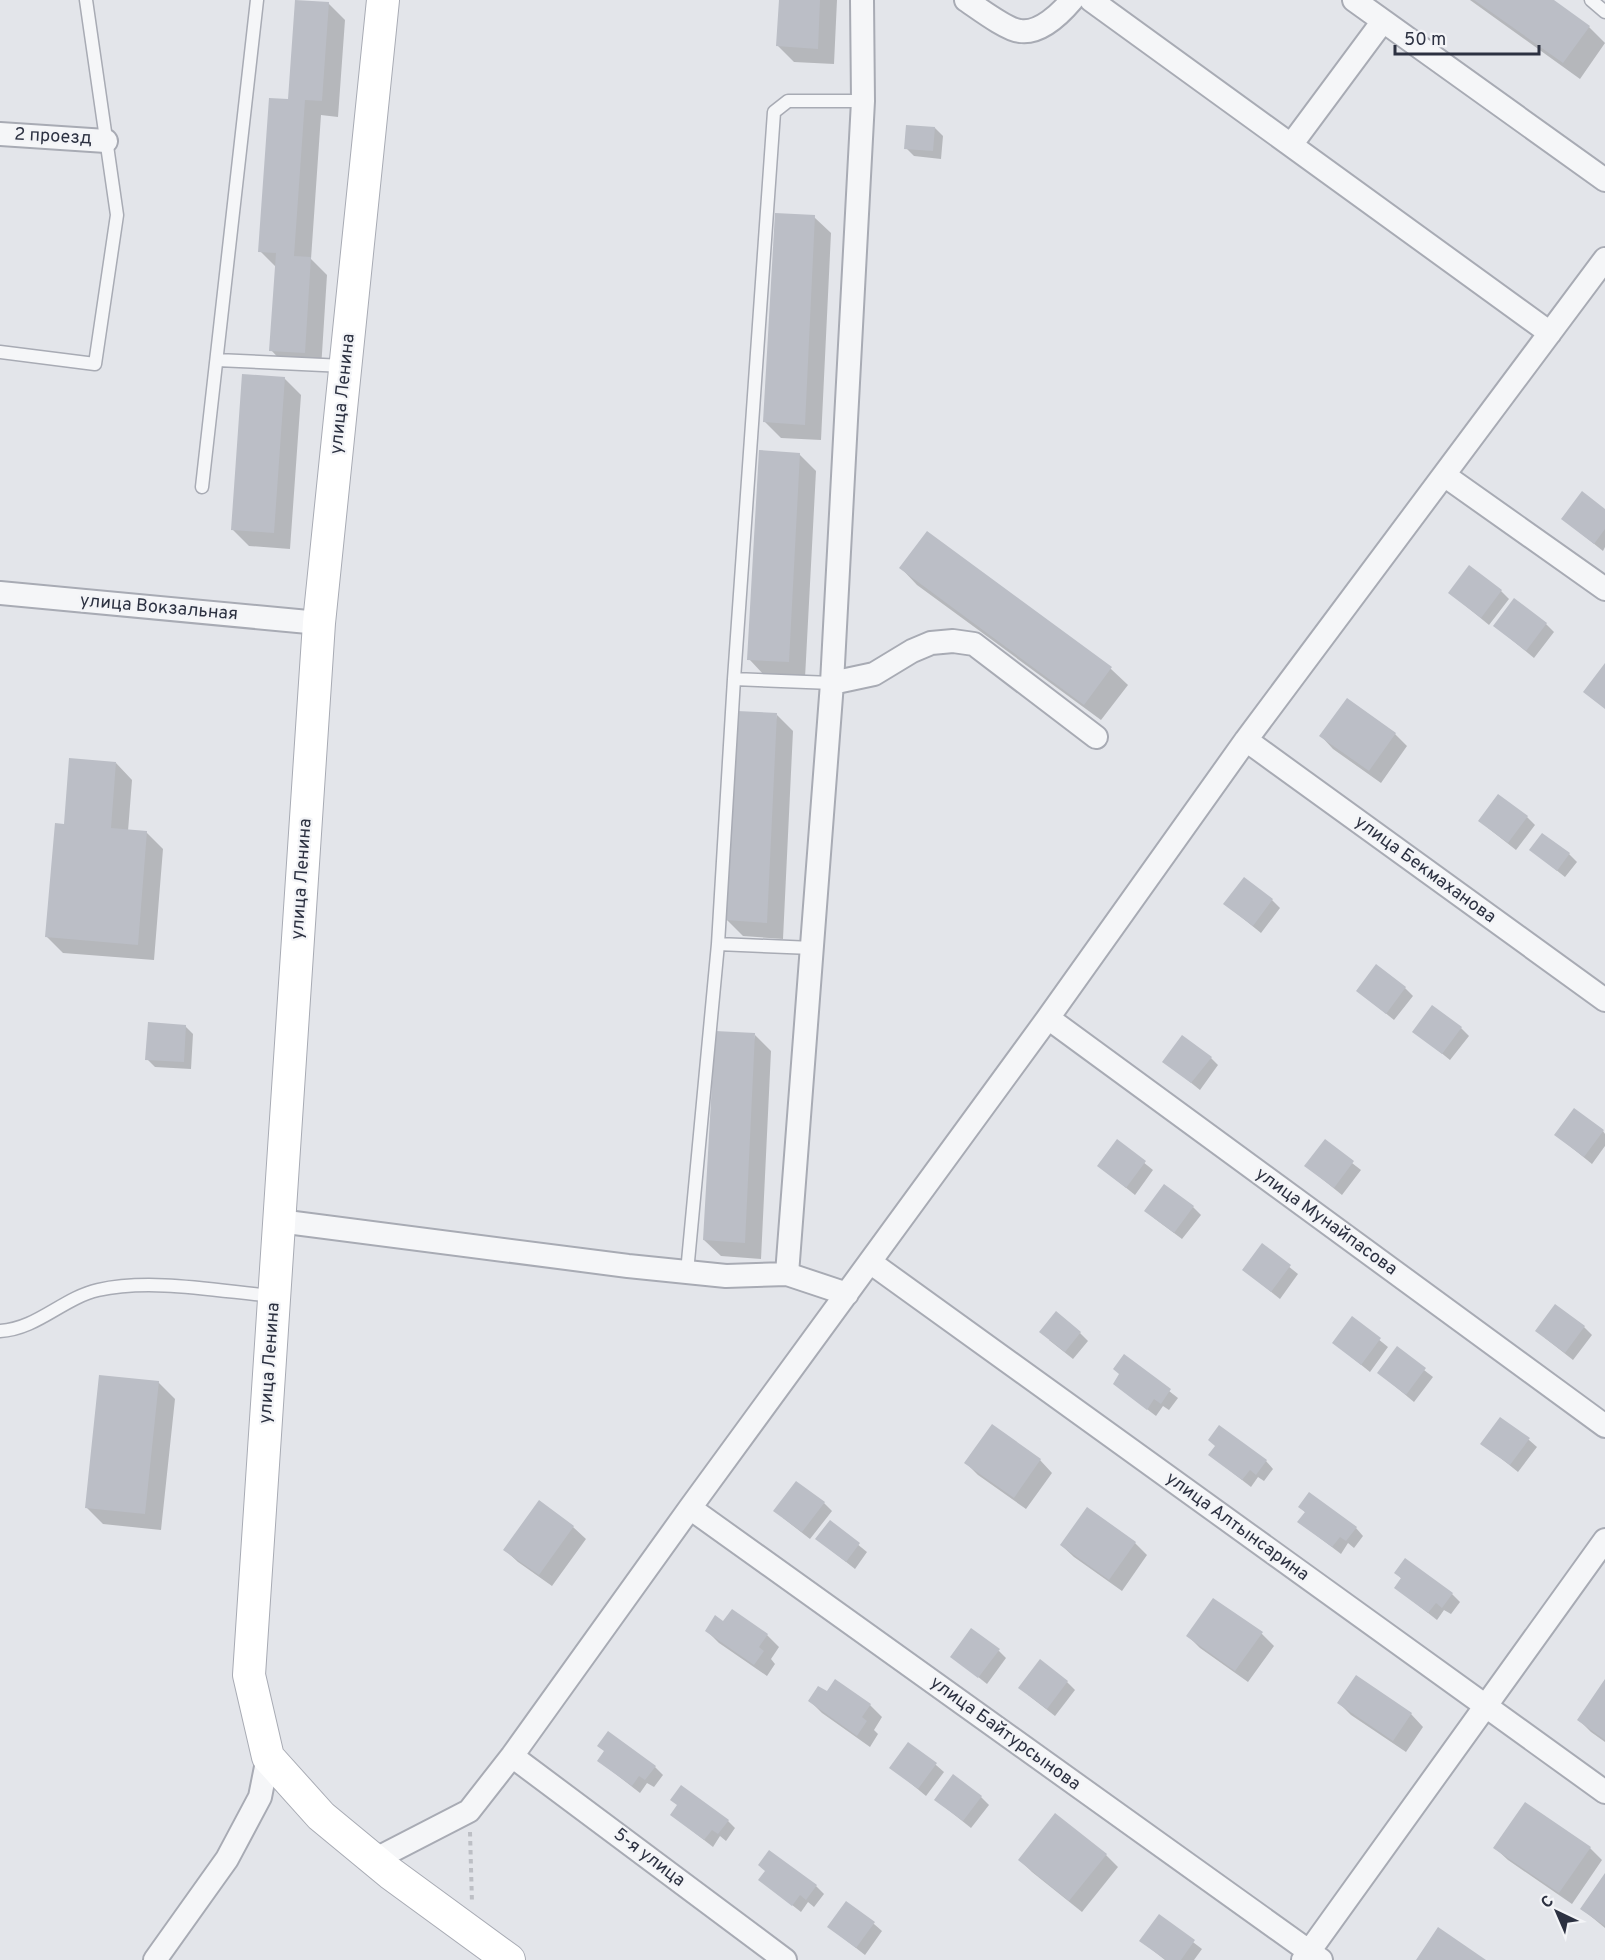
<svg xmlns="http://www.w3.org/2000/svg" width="1605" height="1960" font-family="Overpass,sans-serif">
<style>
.shadow{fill:#0003}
.building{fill:#bbbec6}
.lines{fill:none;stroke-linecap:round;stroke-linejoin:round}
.lane-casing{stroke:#a8abb4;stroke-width:15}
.street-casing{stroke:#a8abb4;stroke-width:26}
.secondary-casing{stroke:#a8abb4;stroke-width:34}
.path{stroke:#bdbfc5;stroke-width:4;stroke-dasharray:4.5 4.5;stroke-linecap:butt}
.lane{stroke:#f5f6f8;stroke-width:12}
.street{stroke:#f5f6f8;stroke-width:22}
.secondary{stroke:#fff;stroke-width:32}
.labels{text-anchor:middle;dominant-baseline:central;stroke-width:4.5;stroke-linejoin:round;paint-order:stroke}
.street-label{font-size:18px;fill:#2c3141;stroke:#f3f4f7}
</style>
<rect width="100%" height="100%" fill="#e3e5ea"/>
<path class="shadow" d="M780,0H837L834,64L794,62L778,46Z
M1470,0H1551L1589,27L1605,43L1580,79Z
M328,3L345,20L338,117L321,115L311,259L327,275L321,369L287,367L271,350L277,268L260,251L290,101Z
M935,128L943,136L941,159L914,156L906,148Z
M814,217L831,233L821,440L781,438L764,421Z
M284,378L301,395L290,549L249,546L233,530Z
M799,454L816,471L805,678L765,676L749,659Z
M1605,511V547L1603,551L1563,519Z
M927,533L1111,669L1128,685L1101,720L917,585L901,568Z
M1501,591L1509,599L1489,625L1450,593Z
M1546,624L1554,632L1534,658L1495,626Z
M777,715L793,731L783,939L743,936L727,920Z
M1395,734L1407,746L1381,783L1333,749L1321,736Z
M116,763L132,780L128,831L146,832L163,849L154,960L63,953L47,937L65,826Z
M1527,817L1535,825L1516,850L1488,828Z
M1531,850L1569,854L1577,862L1565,877Z
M1272,900L1280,908L1261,933L1225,904Z
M1405,988L1413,996L1394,1020L1358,991Z
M185,1026L193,1034L191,1069L155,1067L147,1059Z
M1461,1028L1469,1036L1450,1060L1414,1031Z
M755,1035L771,1051L761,1259L721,1256L704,1240Z
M1211,1058L1218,1065L1200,1090L1164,1061Z
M1603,1131L1605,1134V1146L1592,1164L1556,1135Z
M1117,1141L1153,1170L1135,1195L1099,1166Z
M1325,1142L1361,1170L1342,1195L1306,1166Z
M1193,1207L1201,1215L1182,1239L1154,1218Z
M1262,1245L1298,1274L1280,1299L1244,1270Z
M1352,1318L1388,1347L1370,1372L1334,1343Z
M1584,1327L1592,1335L1573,1360L1545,1338Z
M1080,1333L1088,1341L1073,1359L1049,1340Z
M1397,1349L1433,1377L1414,1402L1379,1373Z
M1124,1356L1178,1398L1169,1410L1163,1406L1156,1416L1114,1384L1121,1375Z
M158,1382L175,1399L161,1530L103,1524L86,1507Z
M1529,1440L1537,1447L1518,1472L1482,1443Z
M1216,1447L1266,1461L1273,1469L1264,1481L1258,1477L1251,1487L1210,1455Z
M1040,1460L1052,1473L1026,1509L978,1475L966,1463Z
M824,1503L832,1511L810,1539L783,1518Z
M1300,1507L1356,1528L1363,1536L1354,1548L1348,1543L1341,1554L1299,1522L1306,1513Z
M830,1522L867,1552L855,1569L817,1539Z
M573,1527L586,1539L552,1586L518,1562L505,1550Z
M1135,1543L1147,1555L1122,1591L1074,1557L1061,1545Z
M1396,1573L1452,1594L1460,1602L1451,1614L1444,1610L1437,1620L1396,1588L1402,1579Z
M724,1623L767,1635L779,1647L771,1659L775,1664L767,1676L719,1643L707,1631Z
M1262,1634L1274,1646L1248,1682L1200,1648L1188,1636Z
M999,1651L1006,1658L987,1684L952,1656Z
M1067,1682L1075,1690L1055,1716L1028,1695Z
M1605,1682V1742L1591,1732L1579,1720Z
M827,1693L870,1705L882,1717L874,1730L878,1734L870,1747L822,1713L810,1701Z
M1339,1703L1411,1714L1423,1727L1406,1752L1351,1715Z
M599,1761L655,1767L663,1775L654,1787L647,1783L640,1793Z
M936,1765L944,1772L926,1796L891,1767Z
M981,1797L989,1805L971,1828L936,1800Z
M672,1815L728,1821L735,1828L726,1841L720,1836L713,1847Z
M1495,1848H1590L1602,1860L1572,1904L1508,1860Z
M1106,1855L1118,1867L1082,1912L1032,1872L1020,1860Z
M1605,1876V1928L1582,1909Z
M760,1880L816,1886L824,1894L814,1907L808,1902L801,1912Z
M1159,1916L1202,1949L1194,1960H1165L1141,1941Z
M874,1924L882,1931L865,1955L829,1927Z"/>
<path class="building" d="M295,0L329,2L322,101L305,100L294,256L311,257L305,353L269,351L276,253L258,252L269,98L288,99Z
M779,0H820L818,49L776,46Z
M1474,0H1554L1590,26L1563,63Z
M906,125L935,127L933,151L904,149Z
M775,213L815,215L805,425L763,422Z
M242,374L285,377L274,533L231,530Z
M759,450L800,453L789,662L747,660Z
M1582,491L1605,509V529L1594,544L1561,519Z
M927,531L1112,667L1084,705L899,568Z
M1469,565L1502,590L1481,618L1448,593Z
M1514,598L1547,623L1526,651L1493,626Z
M1605,663V709L1583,692Z
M1347,698L1396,733L1369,771L1319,736Z
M737,711L777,713L767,923L725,920Z
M69,758L116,762L111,828L147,831L138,945L45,937L55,823L64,824Z
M1498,794L1528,816L1508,843L1478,821Z
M1542,833L1570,853L1557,871L1529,850Z
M1244,877L1273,899L1253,926L1223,904Z
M1376,964L1406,987L1386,1014L1356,991Z
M1432,1005L1462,1027L1442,1054L1412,1032Z
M148,1022L186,1025L184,1062L145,1060Z
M715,1031L755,1033L745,1243L703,1240Z
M1182,1035L1212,1057L1191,1083L1162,1062Z
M1574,1108L1604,1130L1584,1157L1554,1135Z
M1117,1139L1146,1161L1126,1188L1097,1166Z
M1325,1139L1354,1161L1334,1188L1304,1166Z
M1164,1184L1194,1206L1174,1233L1144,1211Z
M1262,1243L1291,1265L1271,1292L1242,1270Z
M1555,1304L1585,1326L1565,1353L1535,1331Z
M1056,1311L1081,1332L1065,1352L1039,1332Z
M1352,1316L1381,1338L1361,1365L1332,1343Z
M1397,1346L1426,1368L1406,1395L1377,1373Z
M1124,1354L1171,1389L1161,1404L1154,1399L1147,1410L1113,1384L1119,1374L1113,1369Z
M99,1375L159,1381L145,1514L85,1508Z
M1500,1417L1530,1438L1510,1465L1480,1444Z
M992,1424L1041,1459L1014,1498L964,1463Z
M1219,1425L1267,1460L1256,1475L1250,1470L1242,1480L1208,1455L1215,1446L1208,1440Z
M796,1481L825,1502L802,1532L773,1511Z
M1309,1492L1357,1527L1346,1541L1340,1537L1332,1547L1297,1522L1305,1512L1298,1507Z
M539,1500L574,1526L539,1575L503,1550Z
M1087,1507L1136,1542L1109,1580L1060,1545Z
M830,1520L860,1543L846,1562L815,1539Z
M1405,1558L1453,1593L1442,1608L1436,1603L1428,1613L1394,1588L1401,1578L1394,1573Z
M1213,1598L1263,1632L1235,1671L1186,1636Z
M732,1609L768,1634L759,1647L764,1651L754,1665L705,1631L715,1615L723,1621Z
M971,1628L1000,1649L978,1678L950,1657Z
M1040,1659L1068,1681L1047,1709L1018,1688Z
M1356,1675L1412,1713L1393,1741L1337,1703Z
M835,1679L871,1704L862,1717L867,1721L857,1736L808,1701L818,1686L827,1691Z
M1605,1679V1740L1577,1720Z
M608,1731L656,1766L645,1780L639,1776L632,1786L597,1761L604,1751L597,1746Z
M908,1742L937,1763L918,1789L889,1768Z
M953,1774L982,1796L963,1821L934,1800Z
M681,1785L729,1820L718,1834L712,1830L704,1840L670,1815L677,1805L670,1800Z
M1525,1802L1591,1847L1559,1893L1493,1848Z
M1055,1813L1107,1854L1069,1901L1018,1860Z
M769,1850L817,1885L806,1900L800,1895L792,1906L758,1880L765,1871L758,1865Z
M1605,1873V1926L1580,1909Z
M846,1901L875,1922L856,1948L827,1927Z
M1159,1914L1195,1940L1181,1960H1166L1139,1941Z
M1438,1927L1486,1960H1416Z"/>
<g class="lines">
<g class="lane-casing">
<path id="lane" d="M1591,0L1605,12
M0,352L95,364L117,215L86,0
M217,360L344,366
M202,487L257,0
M734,679L832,683
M718,944L812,948
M687,1272L718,944L734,679L774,112L788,101H863
M0,1331C37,1329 63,1298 98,1290C151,1278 218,1291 273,1296"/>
</g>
<g class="street-casing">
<path id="street" d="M966,0C978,8 1007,30 1020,31C1040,34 1061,13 1072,0
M1091,0L1550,333
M1354,0L1605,180
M0,134L106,141
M1291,145L1383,21
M1444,475L1605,589
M0,593L319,623
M832,683L874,674L912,651L931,643L953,641L974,644L1096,737
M1246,740L1605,1000
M1048,1018L1605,1426
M279,1221L628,1266L726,1276L787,1274L847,1294
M870,1262L1605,1792
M787,1274L832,683L863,101L862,0
M690,1508L1321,1960
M512,1756L785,1960
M374,1860L469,1811L512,1756L690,1508L1048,1018L1246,740L1605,259
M155,1960L227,1859L260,1797L268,1757
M1303,1960L1605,1540"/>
</g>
<g class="secondary-casing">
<path id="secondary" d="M383,0L319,623L249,1675L268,1757L321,1816L390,1873L509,1960"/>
</g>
<path class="path" d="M470,1832L472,1903"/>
<use href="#lane" class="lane"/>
<use href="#street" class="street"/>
<use href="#secondary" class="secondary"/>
</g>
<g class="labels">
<g class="street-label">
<text transform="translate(53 137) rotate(3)">2 проезд</text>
<text transform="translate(343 394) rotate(-84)">улица Ленина</text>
<text transform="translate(159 608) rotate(5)">улица Вокзальная</text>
<text transform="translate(1425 870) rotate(36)">улица Бекмаханова</text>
<text transform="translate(302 879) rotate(-86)">улица Ленина</text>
<text transform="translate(1326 1222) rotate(36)">улица Мунайпасова</text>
<text transform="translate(270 1363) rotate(-86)">улица Ленина</text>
<text transform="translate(1237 1527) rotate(36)">улица Алтынсарина</text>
<text transform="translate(1005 1734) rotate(36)">улица Байтурсынова</text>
<text transform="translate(649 1858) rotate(37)">5-я улица</text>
</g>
</g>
<g transform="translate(1557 1912) rotate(316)" stroke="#f3f4f7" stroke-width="4.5" paint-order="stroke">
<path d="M0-4.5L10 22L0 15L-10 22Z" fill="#2c3141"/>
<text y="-9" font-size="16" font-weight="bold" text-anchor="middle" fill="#2c3141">С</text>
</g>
<path d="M1395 45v9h144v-9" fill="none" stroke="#2c3141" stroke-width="3"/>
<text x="1404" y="45" font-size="18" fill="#2c3141" stroke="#f3f4f7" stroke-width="4.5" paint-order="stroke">50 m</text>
</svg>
